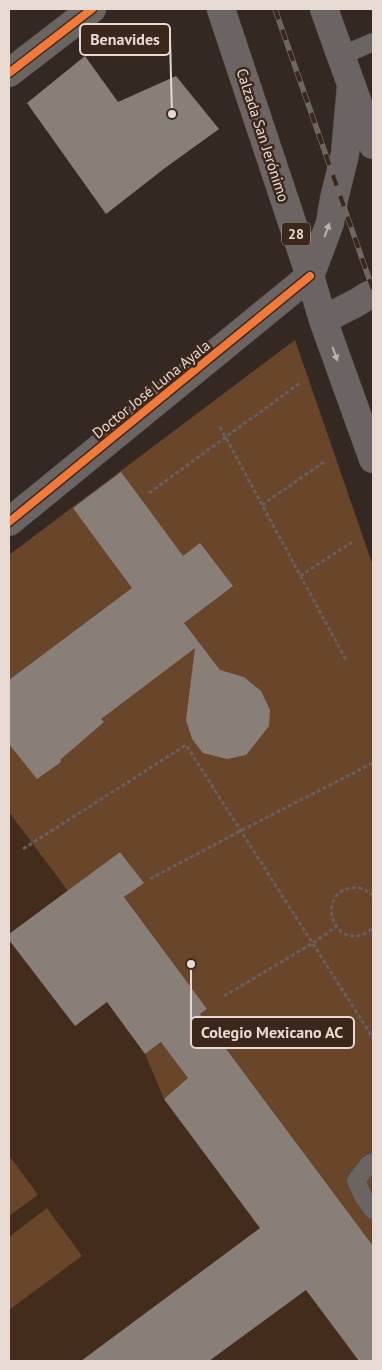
<svg xmlns="http://www.w3.org/2000/svg" width="382" height="1370" font-family="'PT Sans',sans-serif">
<style>
.built{fill:#432c1c}
.green{fill:#69452a}
.building{fill:#897f79}
.lines{fill:none;stroke-linecap:round;stroke-linejoin:round}
.lane-casing{stroke:#4f4640;stroke-width:19}
.street-casing{stroke:#4f4640;stroke-width:29}
.primary-casing{stroke:#4f4640;stroke-width:29}
.path{stroke:#67605e;stroke-width:3;stroke-dasharray:4 2.5;stroke-linecap:butt}
.lane{stroke:#6a6463;stroke-width:18}
.street{stroke:#6a6463;stroke-width:28}
.primary{stroke:#6c6463;stroke-width:28}
.rail-casing{stroke:#6d6663;stroke-width:5.5}
.rail{stroke:#3b281b;stroke-width:4;stroke-dasharray:11;stroke-linecap:butt}
.cycleway-casing{stroke:#3b281b;stroke-width:11}
.cycleway{stroke:#f17a3a;stroke-width:8}
.oneway{fill:#bcb1ab}
.labels{text-anchor:middle;dominant-baseline:central;stroke-width:5;stroke-linejoin:round;paint-order:stroke}
.shield{fill:#3b281b;stroke:#b3a59b;stroke-width:1}
.shield-label{font-size:14px;font-weight:bold;fill:#e7dad2}
.street-label{font-size:15px;fill:#e7dad2;stroke:#3b281b}
.leader{fill:none;stroke:#e7dad2;stroke-width:2}
.callout-dot{fill:#e7dad2;stroke:#3b281b;stroke-width:2}
.callout{fill:#3b281b;stroke:#e7dad2;stroke-width:2}
.callout-label{font-size:16px;text-anchor:middle;font-weight:bold;fill:#e7dad2}
</style>
<rect width="100%" height="100%" fill="#342922"/>
<path class="built" d="M9,556L373,566V1361H9Z"/>
<path class="green" d="M295,340L373,566V1246L225,1049L164,1099L145,1054L207,1009L124,897L143,883L120,852L68,891L9,812V555Z
M9,1155L38,1195L9,1216Z
M47,1208L82,1256L9,1310V1237Z"/>
<path class="building" d="M85,56L118,102L176,76L219,129L165,168L106,214L27,103Z
M121,472L183,556L200,543L233,586L184,623L220,670L244,677L261,691L270,710L269,726L246,755L227,759L203,753L192,739L186,720L195,648L101,719L104,722L60,760L61,762L37,779L9,744V680L132,588L73,508Z
M120,852L144,883L124,897L207,1009L200,1014L373,1246V1361H359L306,1290L209,1361H81L260,1228L164,1099L188,1078L161,1042L145,1054L107,1002L75,1026L9,940V934Z"/>
<g class="lines">
<g class="lane-casing">
<path id="lane" d="M341,56L373,42
M373,1162L368,1165L356,1181L364,1198L373,1210"/>
</g>
<g class="street-casing">
<path id="street" d="M9,73L92,9
M9,522L310,276"/>
</g>
<g class="primary-casing">
<path id="primary" d="M221,9L310,276L323,320L373,459
M324,9L373,145
M310,276L330,223L334,199L345,154L351,86
M323,320L356,303L369,295H373"/>
</g>
<path class="path" d="M220,427L346,660
M149,493L300,383
M262,505L324,462
M300,576L352,542
M23,849L186,745L373,1038
M150,879L242,830L373,763
M373,896C368,890 360,887 352,888C313,892 335,959 373,928
M224,996L313,943L336,927"/>
<use href="#lane" class="lane"/>
<use href="#street" class="street"/>
<use href="#primary" class="primary"/>
<g class="rail-casing">
<path id="rail" d="M275,9L373,290"/>
</g>
<use href="#rail" class="rail"/>
<g class="cycleway-casing">
<path id="cycleway" d="M9,73L92,9
M9,522L310,276"/>
</g>
<use href="#cycleway" class="cycleway"/>
</g>
<defs><path id="oneway-solid" d="M-6-.8H1V-3.2L6.5 0L1 3.2V.8H-6Z" transform="scale(1.25)"/></defs>
<g class="oneway">
<use href="#oneway-solid" transform="translate(327 230) rotate(-70)"/>
<use href="#oneway-solid" transform="translate(335 354) rotate(70)"/>
</g>
<g class="labels">
<rect class="shield" x="282" y="222.5" width="28" height="23" rx="4"/>
<g class="shield-label">
<text x="296" y="234">28</text>
</g>
<g class="street-label">
<text transform="translate(263 135) rotate(72)">Calzada San Jerónimo</text>
<text transform="translate(151 389) rotate(-39)">Doctor José Luna Ayala</text>
</g>
</g>
<path class="leader" d="M172 114L170 39M191 964L191 1032"/>
<g class="callout-dot">
<circle cx="172" cy="114" r="5"/>
<circle cx="191" cy="964" r="5"/>
</g>
<g class="callout">
<rect x="80" y="24" width="90" height="31" rx="5"/>
<rect x="191" y="1017" width="163" height="31" rx="5"/>
</g>
<g class="callout-label">
<text x="125" y="45">Benavides</text>
<text x="272" y="1038">Colegio Mexicano AC</text>
</g>
<rect width="382" height="1370" fill="none" stroke="#e7dad2" stroke-width="20"/>
</svg>
